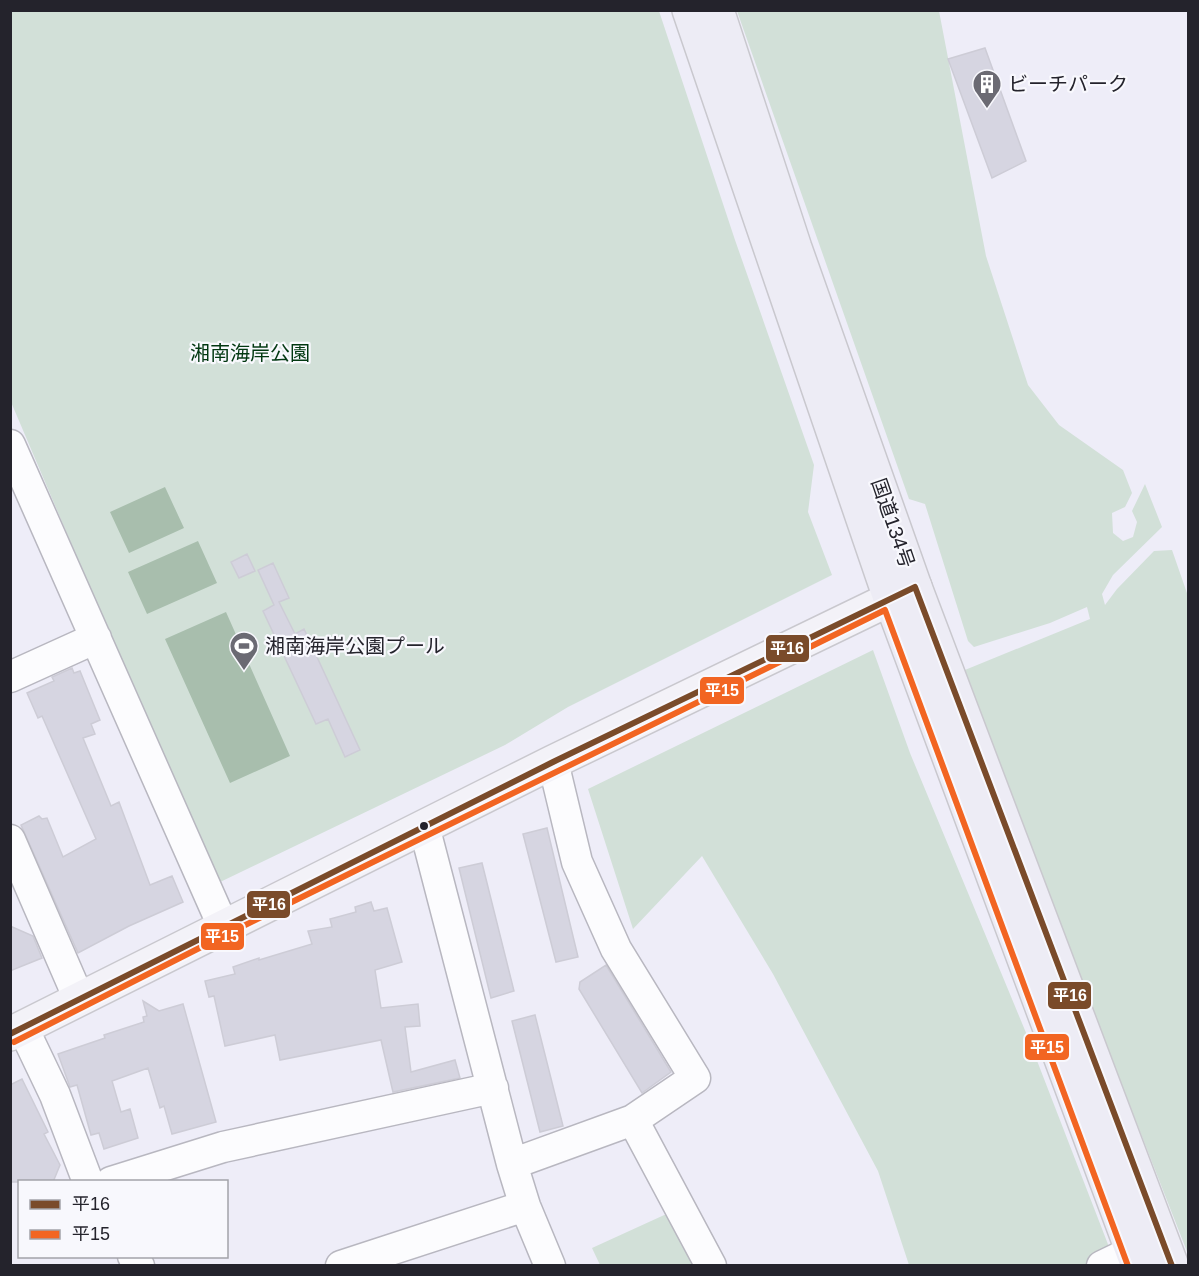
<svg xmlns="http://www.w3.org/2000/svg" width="1199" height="1276" font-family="Arial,'Noto Sans JP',sans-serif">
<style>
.green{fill:#d2e0d8}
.water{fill:#a8bead}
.building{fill:#d6d5e1;stroke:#cdccd6;stroke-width:1.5}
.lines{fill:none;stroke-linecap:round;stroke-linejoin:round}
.minor-casing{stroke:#b8b7c0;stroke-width:33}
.major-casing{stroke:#c9c8ce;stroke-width:36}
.highway-casing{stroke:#c9c8ce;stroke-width:36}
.minor{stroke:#fcfcfe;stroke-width:30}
.major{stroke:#f3f2f8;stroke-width:33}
.highway{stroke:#edecf5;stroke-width:33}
.bus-1-casing{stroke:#f8f8fd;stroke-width:10}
.bus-2-casing{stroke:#f8f8fd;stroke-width:10}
.bus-1{stroke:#7a4b2a;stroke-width:6}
.bus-2{stroke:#f26522;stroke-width:6}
.bus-dot{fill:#24232c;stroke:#f8f8fd;stroke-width:2}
.labels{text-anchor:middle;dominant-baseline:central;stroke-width:4.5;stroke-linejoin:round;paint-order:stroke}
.poi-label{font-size:20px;fill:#24232c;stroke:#f8f8fd;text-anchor:start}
.park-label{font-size:20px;fill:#023811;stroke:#f8f8fd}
.street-label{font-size:20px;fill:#24232c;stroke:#f8f8fd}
.line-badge{stroke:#f8f8fd;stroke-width:2}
.badge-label{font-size:16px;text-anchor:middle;font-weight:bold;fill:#fff}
</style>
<rect width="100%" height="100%" fill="#eeedf8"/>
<path class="green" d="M11,11H659L735,240L814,465L808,512L832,575L568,707L505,745L216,884L11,402Z
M737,11H939L986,256L1028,385L1059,425L1123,470L1132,493L1125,507L1112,513L1113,533L1123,541L1133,537L1137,522L1132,511L1145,484L1162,527L1113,575L1102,594L1105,605L1117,589L1154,551L1172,550L1188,596V1254L960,672L1090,619L1087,607L1050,623L974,647L968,641L925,504L909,499Z
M873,650L910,753L1029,1040L1116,1265H909L878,1171L773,974L702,856L633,929L588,789Z
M673,1211L700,1265H600L592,1248Z"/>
<path class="water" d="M165,487L184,528L129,553L110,512Z
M198,541L217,583L147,614L128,572Z
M226,612L290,756L230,783L165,639Z"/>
<path class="building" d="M985,48L1026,161L992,178L948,59Z
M247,554L255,571L239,578L231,562Z
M273,563L289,598L279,602L295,634L304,629L360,750L345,757L328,719L316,724L263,611L274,605L258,570Z
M72,668L74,673L80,671L100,720L91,724L95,734L83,738L111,806L119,802L150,885L172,876L183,902L129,926L78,953L21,825L39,816L42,819L47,818L63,857L96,839L42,716L38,718L27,693L54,681L52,677Z
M547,828L578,957L556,962L523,834Z
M482,863L514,991L491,998L459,868Z
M371,902L374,911L387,908L402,962L375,970L381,1008L418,1004L420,1026L405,1027L411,1072L455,1060L460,1078L393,1092L381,1040L280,1060L275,1035L225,1046L214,996L209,997L205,981L235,974L233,967L259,958V960L312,944L308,931L332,927L330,919L356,912L355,907Z
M10,926L33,936L42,958L10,971Z
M606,965L671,1072L642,1093L579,989L580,982Z
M143,1001L159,1011L183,1004L216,1122L172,1134L164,1106L160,1108L148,1068L112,1081L121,1112L130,1109L138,1138L104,1149L99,1133L91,1135L77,1085L70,1087L58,1054L105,1038L104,1035L144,1022L143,1017L147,1016Z
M535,1015L563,1126L540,1132L512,1021Z
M22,1079L48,1132L44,1134L60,1165L53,1182H10V1085Z"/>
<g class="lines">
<g class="minor-casing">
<path id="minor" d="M10,445L223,926
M10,677L96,638
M424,826L512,1164L525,1206L550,1266
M10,840L79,999
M23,1028L55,1095L88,1182
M633,1120L711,1266
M512,1164L633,1120L695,1078L616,949L577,862L553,762
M111,1182L223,1147L493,1088
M133,1256L139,1266
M341,1266L525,1206
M1102,1266L1133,1251"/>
</g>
<g class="major-casing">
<path id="major" d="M10,1034L553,762L915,587"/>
</g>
<g class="highway-casing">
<path id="highway" d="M689,10L890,598L1138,1266
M717,10L795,248L915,587L1172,1266"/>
</g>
<use href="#minor" class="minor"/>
<use href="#major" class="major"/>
<use href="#highway" class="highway"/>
<g class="bus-1-casing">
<path id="bus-1" d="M10,1034L553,762L915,587L1172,1266"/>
</g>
<g class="bus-2-casing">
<path id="bus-2" d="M14,1042L227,934L885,610L1128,1266"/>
</g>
<use href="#bus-1" class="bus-1"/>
<use href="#bus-2" class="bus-2"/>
</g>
<defs>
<g id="building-pin" transform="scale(1.5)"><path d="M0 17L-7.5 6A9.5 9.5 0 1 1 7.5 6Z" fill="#6b6a73" stroke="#f8f8fd"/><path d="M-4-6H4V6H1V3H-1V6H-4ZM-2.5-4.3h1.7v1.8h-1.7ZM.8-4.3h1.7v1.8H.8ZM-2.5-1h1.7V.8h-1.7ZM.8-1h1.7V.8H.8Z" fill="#fff"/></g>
<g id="stadium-pin" transform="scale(1.5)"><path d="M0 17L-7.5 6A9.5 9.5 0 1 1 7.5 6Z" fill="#6b6a73" stroke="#f8f8fd"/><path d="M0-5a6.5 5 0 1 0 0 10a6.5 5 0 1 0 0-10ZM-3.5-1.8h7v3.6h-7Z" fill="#fff"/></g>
</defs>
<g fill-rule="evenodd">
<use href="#building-pin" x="987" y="84"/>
<use href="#stadium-pin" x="244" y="646"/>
</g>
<circle class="bus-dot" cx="424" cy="826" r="5"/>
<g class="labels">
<g class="poi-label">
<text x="1008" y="84">ビーチパーク</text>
<text x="265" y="646">湘南海岸公園プール</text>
</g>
<g class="park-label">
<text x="250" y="353">湘南海岸公園</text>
</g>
<g class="street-label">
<text transform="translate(893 523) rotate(71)">国道134号</text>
</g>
</g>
<g class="line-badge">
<rect x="765" y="634" width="45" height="29" rx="6" fill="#7a4b2a"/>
<rect x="699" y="676" width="46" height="29" rx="6" fill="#f26522"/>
<rect x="246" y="890" width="45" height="29" rx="6" fill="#7a4b2a"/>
<rect x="200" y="922" width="45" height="29" rx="6" fill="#f26522"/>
<rect x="1047" y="981" width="45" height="29" rx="6" fill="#7a4b2a"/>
<rect x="1024" y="1033" width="46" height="28" rx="6" fill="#f26522"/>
</g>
<g class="badge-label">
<text x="787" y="654">平16</text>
<text x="722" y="696">平15</text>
<text x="269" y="910">平16</text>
<text x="222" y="942">平15</text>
<text x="1070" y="1001">平16</text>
<text x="1047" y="1053">平15</text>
</g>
<rect width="1199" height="1276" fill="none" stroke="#24232c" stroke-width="24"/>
<rect x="18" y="1180" width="210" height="78" fill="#f8f8fd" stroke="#a3a3a9" stroke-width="1.5"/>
<rect x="30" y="1200" width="30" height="9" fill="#7a4b2a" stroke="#a3a3a9" stroke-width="1.5"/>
<text x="72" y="1210" font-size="18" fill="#24232c">平16</text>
<rect x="30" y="1230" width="30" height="9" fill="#f26522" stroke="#a3a3a9" stroke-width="1.5"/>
<text x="72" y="1240" font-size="18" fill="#24232c">平15</text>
</svg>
